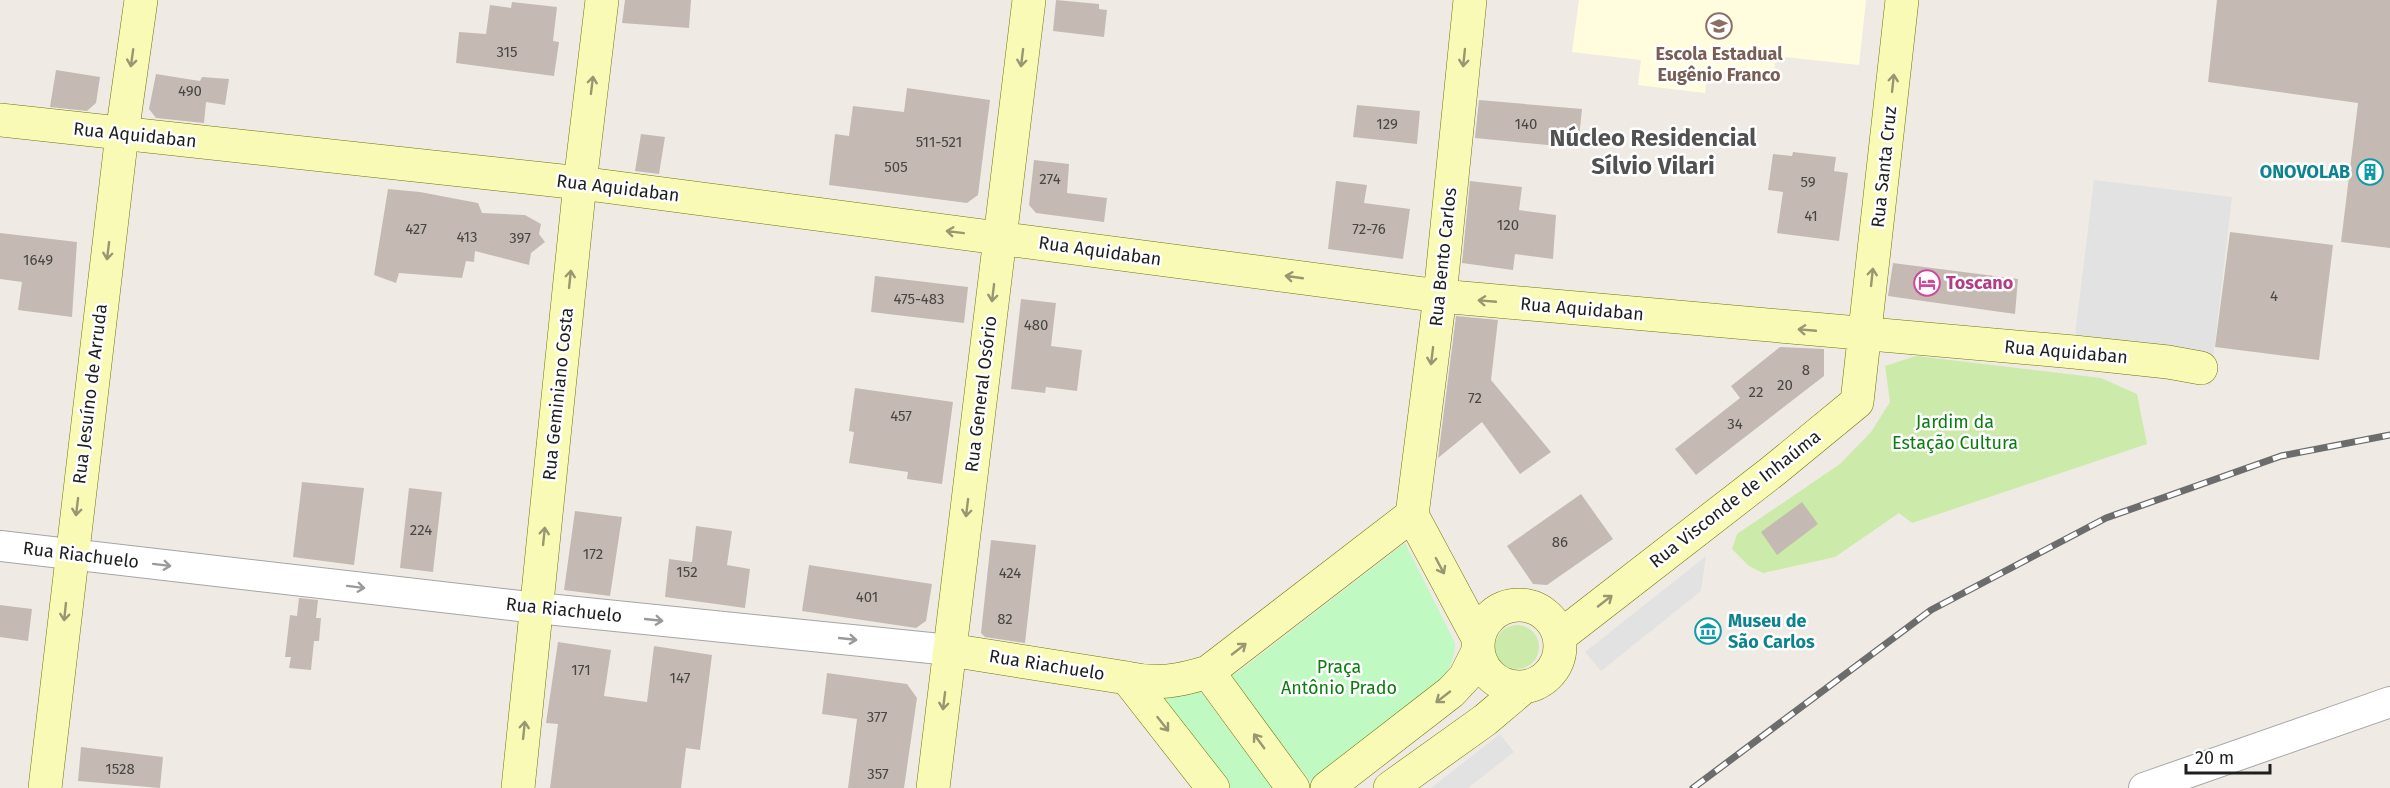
<svg xmlns="http://www.w3.org/2000/svg" width="2390" height="788" font-family="'Fira Sans',sans-serif">
<style>
.education{fill:#fffddd}
.grass{fill:#cceaa9}
.park{fill:#c0fac2}
.parking{fill:#e2e2e2}
.building{fill:#c4bab3}
.lines{fill:none;stroke-linecap:round;stroke-linejoin:round}
.street-casing{stroke:#a5a5a5;stroke-width:32}
.secondary-casing{stroke:#6f7604;stroke-width:34}
.street{stroke:#fff;stroke-width:30}
.secondary{stroke:#fafab7;stroke-width:33}
.rail-casing{stroke:#6c6c6c;stroke-width:7}
.rail{stroke:#fff;stroke-width:4.5;stroke-dasharray:14;stroke-linecap:butt}
.oneway{stroke:#979772}
.oneway2{stroke:#9a9a9a}
.labels{text-anchor:middle;dominant-baseline:central;stroke-width:5;stroke-linejoin:round;paint-order:stroke}
.number-label{font-size:15px;fill:#484543}
.education-label{font-size:18px;font-weight:bold;fill:#785e54;stroke:#fff}
.street-label{font-size:18px;fill:#1e1e1e;stroke:#fff}
.culture-label{font-size:18px;font-weight:bold;fill:#0d838f;stroke:#fff;text-anchor:end}
.hotel-label{font-size:18px;font-weight:bold;fill:#b23c85;stroke:#fff;text-anchor:start}
.park-label{font-size:18px;fill:#0b7d0e;stroke:#fff}
.district-label{font-size:24px;font-weight:bold;fill:#515151;stroke:#fff}
</style>
<rect width="100%" height="100%" fill="#efebe4"/>
<path class="education" d="M1579,0H1866L1859,65L1776,56L1773,77L1708,70L1705,93L1638,85L1641,60L1572,52Z"/>
<path class="grass" d="M1916,356L2101,378L2137,394L2147,444L1912,523L1899,513L1835,557L1763,573L1749,566L1732,549L1737,534L1840,464L1871,432L1890,402L1885,366Z
M1495 647a22 22 0 1 1 44 0a22 22 0 1 1-44 0Z"/>
<path class="park" d="M1405,543L1455,643C1455,661 1447,673 1436,687L1312,784L1229,674L1238,672Z
M1199,689L1272,788H1224L1160,695Z"/>
<path class="parking" d="M2094,180L2232,197L2210,385L2071,368Z
M1706,556L1701,591L1601,671L1585,652Z
M1500,734L1514,752L1468,788H1431Z"/>
<path class="building" d="M625,0H691L689,28L622,23Z
M1056,0L1099,4V9L1107,10L1104,37L1053,31Z
M2217,0H2390V248L2341,242L2358,103L2208,82Z
M512,2L557,7L553,41L559,42L554,76L456,63L459,32L486,34L490,5L511,8Z
M56,70L100,77L96,103L87,111L50,107Z
M156,74L200,81L202,77L229,79L225,105L206,102L204,123L156,118L149,109Z
M907,88L990,100L978,195L967,203L829,185L835,134L849,136L853,106L904,112Z
M1479,100L1582,109L1578,148L1475,138Z
M1357,105L1420,111L1417,144L1353,137Z
M641,134L665,137L659,174L635,171Z
M1793,152L1836,157L1834,171L1848,173L1839,241L1777,233L1783,192L1768,190L1773,154L1792,156Z
M1034,160L1069,164L1067,193L1107,198L1104,222L1036,213L1029,205Z
M1336,181L1367,185L1364,203L1410,209L1403,259L1328,249Z
M1470,181L1522,187L1519,210L1556,215L1553,259L1515,254L1513,270L1462,263Z
M388,189L420,192L478,203L482,213L525,215L541,224L539,234L545,242L531,253L529,265L475,251L474,262L466,261L462,278L399,273L396,283L374,275Z
M2230,232L2333,245L2319,360L2215,347Z
M0,233L77,242L72,317L18,310L22,282L0,279Z
M1893,263L2018,279L2015,314L1888,296Z
M875,276L968,287L964,323L871,312Z
M1021,299L1056,303L1051,346L1082,350L1077,391L1046,387L1045,393L1011,389Z
M1456,316L1498,320L1491,380L1551,452L1520,474L1482,422L1438,458Z
M1780,347L1824,349V376L1696,475L1675,449L1740,398L1731,386Z
M855,388L953,402L942,484L907,479L908,472L849,463L854,432L849,431Z
M302,482L364,488L354,565L293,557Z
M409,488L442,492L433,572L400,568Z
M1581,494L1613,539L1547,585L1533,584L1507,546Z
M1802,502L1818,524L1777,555L1761,532Z
M575,511L622,517L610,596L564,590Z
M696,526L732,531L727,565L750,569L745,608L665,597L669,559L692,562Z
M991,540L1036,545L1025,643L985,637L981,633Z
M809,565L932,584L926,621L916,628L802,611Z
M299,598L318,600L316,618H321L319,641H314L311,670L289,668L291,657H285L290,615L297,616Z
M0,605L32,609L28,641L0,637Z
M558,642L611,650L604,696L647,702L654,646L712,655L700,750L686,748L681,788H550L558,724L546,723Z
M827,673L907,684L917,698L904,788H848L857,719L822,714Z
M81,747L163,757L160,788L78,781Z"/>
<g class="lines">
<g class="street-casing">
<path id="street" d="M0,546L537,608L950,650
M2144,788L2390,702"/>
</g>
<g class="secondary-casing">
<path id="secondary" d="M0,120L580,183L1440,296L2074,352L2168,362L2201,368
M1412,515L1440,296L1470,0
M1412,515L1478,638
M1478 646a41 41 0 1 1 82 0a41 41 0 1 1-82 0Z
M1559,637L1773,471L1857,402L1902,0
M950,650L1127,678C1157,685 1179,681 1208,672L1412,515
M1208,672L1293,788
M1127,678L1213,788
M45,788L122,134L141,0
M518,788L580,183L602,0
M933,788L1029,0
M1327,788L1451,692L1465,677L1478,651
M1390,788L1485,720L1524,687"/>
</g>
<use href="#street" class="street"/>
<use href="#secondary" class="secondary"/>
<g class="rail-casing">
<path id="rail" d="M1693,788L1931,610L2106,518L2281,456L2390,435"/>
</g>
<use href="#rail" class="rail"/>
</g>
<defs><path id="oneway-shaft" d="M-6 0H5M1.5-3L5.5 0L1.5 3" fill="none" stroke-width="1.6" stroke-linecap="round" stroke-linejoin="round" transform="scale(1.5)"/></defs>
<g class="oneway">
<use href="#oneway-shaft" transform="translate(132 58) rotate(98)"/>
<use href="#oneway-shaft" transform="translate(1022 58) rotate(97)"/>
<use href="#oneway-shaft" transform="translate(1464 58) rotate(96)"/>
<use href="#oneway-shaft" transform="translate(1893 83) rotate(-84)"/>
<use href="#oneway-shaft" transform="translate(592 85) rotate(-83)"/>
<use href="#oneway-shaft" transform="translate(955 232) rotate(-173)"/>
<use href="#oneway-shaft" transform="translate(108 251) rotate(97)"/>
<use href="#oneway-shaft" transform="translate(1294 277) rotate(-172)"/>
<use href="#oneway-shaft" transform="translate(1872 277) rotate(-84)"/>
<use href="#oneway-shaft" transform="translate(570 279) rotate(-84)"/>
<use href="#oneway-shaft" transform="translate(993 293) rotate(97)"/>
<use href="#oneway-shaft" transform="translate(1487 301) rotate(-175)"/>
<use href="#oneway-shaft" transform="translate(1807 330) rotate(-175)"/>
<use href="#oneway-shaft" transform="translate(1432 356) rotate(97)"/>
<use href="#oneway-shaft" transform="translate(77 507) rotate(97)"/>
<use href="#oneway-shaft" transform="translate(967 508) rotate(97)"/>
<use href="#oneway-shaft" transform="translate(544 536) rotate(-84)"/>
<use href="#oneway-shaft" transform="translate(1440 566) rotate(62)"/>
<use href="#oneway-shaft" transform="translate(1605 601) rotate(-38)"/>
<use href="#oneway-shaft" transform="translate(65 612) rotate(96)"/>
<use href="#oneway-shaft" transform="translate(1239 649) rotate(-38)"/>
<use href="#oneway-shaft" transform="translate(1443 697) rotate(142)"/>
<use href="#oneway-shaft" transform="translate(944 701) rotate(97)"/>
<use href="#oneway-shaft" transform="translate(1163 724) rotate(52)"/>
<use href="#oneway-shaft" transform="translate(524 730) rotate(-84)"/>
<use href="#oneway-shaft" transform="translate(1259 741) rotate(-126)"/>
</g>
<g class="oneway2">
<use href="#oneway-shaft" transform="translate(162 565) rotate(7)"/>
<use href="#oneway-shaft" transform="translate(356 587) rotate(7)"/>
<use href="#oneway-shaft" transform="translate(654 620) rotate(6)"/>
<use href="#oneway-shaft" transform="translate(848 639) rotate(6)"/>
</g>
<defs>
<g id="school-ring" transform="scale(1.35)"><circle r="9.5" fill="#fff" stroke="#8d6e63" stroke-width="1.5"/><path d="M0-5L7-2L0 1L-7-2ZM-4 1L0 2.5L4 1V4Q0 6-4 4Z" fill="#8d6e63"/></g>
<g id="building-ring" transform="scale(1.35)"><circle r="9.5" fill="#fff" stroke="#0f9aa8" stroke-width="1.5"/><path d="M-4-6H4V6H1V3H-1V6H-4ZM-2.5-4.3h1.7v1.8h-1.7ZM.8-4.3h1.7v1.8H.8ZM-2.5-1h1.7V.8h-1.7ZM.8-1h1.7V.8H.8Z" fill="#0f9aa8"/></g>
<g id="hotel-ring" transform="scale(1.35)"><circle r="9.5" fill="#fff" stroke="#d1479c" stroke-width="1.5"/><path d="M-6-4.5h1.5V1H6V5H4.5V3h-9V5H-6ZM-4 0a1.8 1.8 0 1 1 3.6 0ZM.5 0V-2.5h3Q6-2.5 6 0Z" fill="#d1479c"/></g>
<g id="museum-ring" transform="scale(1.35)"><circle r="9.5" fill="#fff" stroke="#0f9aa8" stroke-width="1.5"/><path d="M0-6L6-3V-2H-6V-3ZM-5-1h2V3h-2ZM-1-1h2V3h-2ZM3-1h2V3H3ZM-6 4H6V6H-6Z" fill="#0f9aa8"/></g>
</defs>
<g fill-rule="evenodd">
<use href="#school-ring" x="1719" y="26"/>
<use href="#building-ring" x="2370" y="172"/>
<use href="#hotel-ring" x="1927" y="283"/>
<use href="#museum-ring" x="1708" y="631"/>
</g>
<g class="labels">
<g class="number-label">
<text x="507" y="52">315</text>
<text x="190" y="91">490</text>
<text x="1387" y="124">129</text>
<text x="1526" y="124">140</text>
<text x="939" y="142">511-521</text>
<text x="896" y="167">505</text>
<text x="1050" y="179">274</text>
<text x="1808" y="182">59</text>
<text x="1811" y="216">41</text>
<text x="1508" y="225">120</text>
<text x="416" y="229">427</text>
<text x="1369" y="229">72-76</text>
<text x="467" y="237">413</text>
<text x="520" y="238">397</text>
<text x="38" y="260">1649</text>
<text x="2274" y="296">4</text>
<text x="919" y="299">475-483</text>
<text x="1036" y="325">480</text>
<text x="1806" y="370">8</text>
<text x="1785" y="385">20</text>
<text x="1756" y="392">22</text>
<text x="1475" y="398">72</text>
<text x="901" y="416">457</text>
<text x="1735" y="424">34</text>
<text x="421" y="530">224</text>
<text x="1560" y="542">86</text>
<text x="593" y="554">172</text>
<text x="687" y="572">152</text>
<text x="1010" y="573">424</text>
<text x="867" y="597">401</text>
<text x="1005" y="619">82</text>
<text x="581" y="670">171</text>
<text x="680" y="678">147</text>
<text x="877" y="717">377</text>
<text x="120" y="769">1528</text>
<text x="878" y="774">357</text>
</g>
<g class="education-label">
<text x="1719" y="54">Escola Estadual<tspan x="1719" dy="21">Eugênio Franco</tspan></text>
</g>
<g class="street-label">
<text transform="translate(135 135) rotate(6)">Rua Aquidaban</text>
<text transform="translate(1884 167) rotate(-84)">Rua Santa Cruz</text>
<text transform="translate(618 188) rotate(7)">Rua Aquidaban</text>
<text transform="translate(1100 251) rotate(8)">Rua Aquidaban</text>
<text transform="translate(1443 257) rotate(-84)">Rua Bento Carlos</text>
<text transform="translate(1582 309) rotate(5)">Rua Aquidaban</text>
<text transform="translate(2066 352) rotate(5)">Rua Aquidaban</text>
<text transform="translate(90 394) rotate(-83)">Rua Jesuíno de Arruda</text>
<text transform="translate(558 394) rotate(-84)">Rua Geminiano Costa</text>
<text transform="translate(981 394) rotate(-83)">Rua General Osório</text>
<text transform="translate(1735 499) rotate(-38)">Rua Visconde de Inhaúma</text>
<text transform="translate(81 555) rotate(7)">Rua Riachuelo</text>
<text transform="translate(564 610) rotate(6)">Rua Riachuelo</text>
<text transform="translate(1047 665) rotate(9)">Rua Riachuelo</text>
</g>
<g class="culture-label">
<text x="2350" y="172">ONOVOLAB</text>
<text x="1728" y="621" text-anchor="start">Museu de<tspan x="1728" dy="21">São Carlos</tspan></text>
</g>
<g class="hotel-label">
<text x="1946" y="283">Toscano</text>
</g>
<g class="park-label">
<text x="1955" y="422">Jardim da<tspan x="1955" dy="21">Estação Cultura</tspan></text>
<text x="1339" y="667">Praça<tspan x="1339" dy="21">Antônio Prado</tspan></text>
</g>
<g class="district-label">
<text x="1653" y="138">Núcleo Residencial<tspan x="1653" dy="28">Sílvio Vilari</tspan></text>
</g>
</g>
<path d="M2186 764v9h84v-9" fill="none" stroke="#1e1e1e" stroke-width="3"/>
<text x="2195" y="764" font-size="18" fill="#1e1e1e" stroke="#ffffff" stroke-width="4.5" paint-order="stroke">20 m</text>
</svg>
